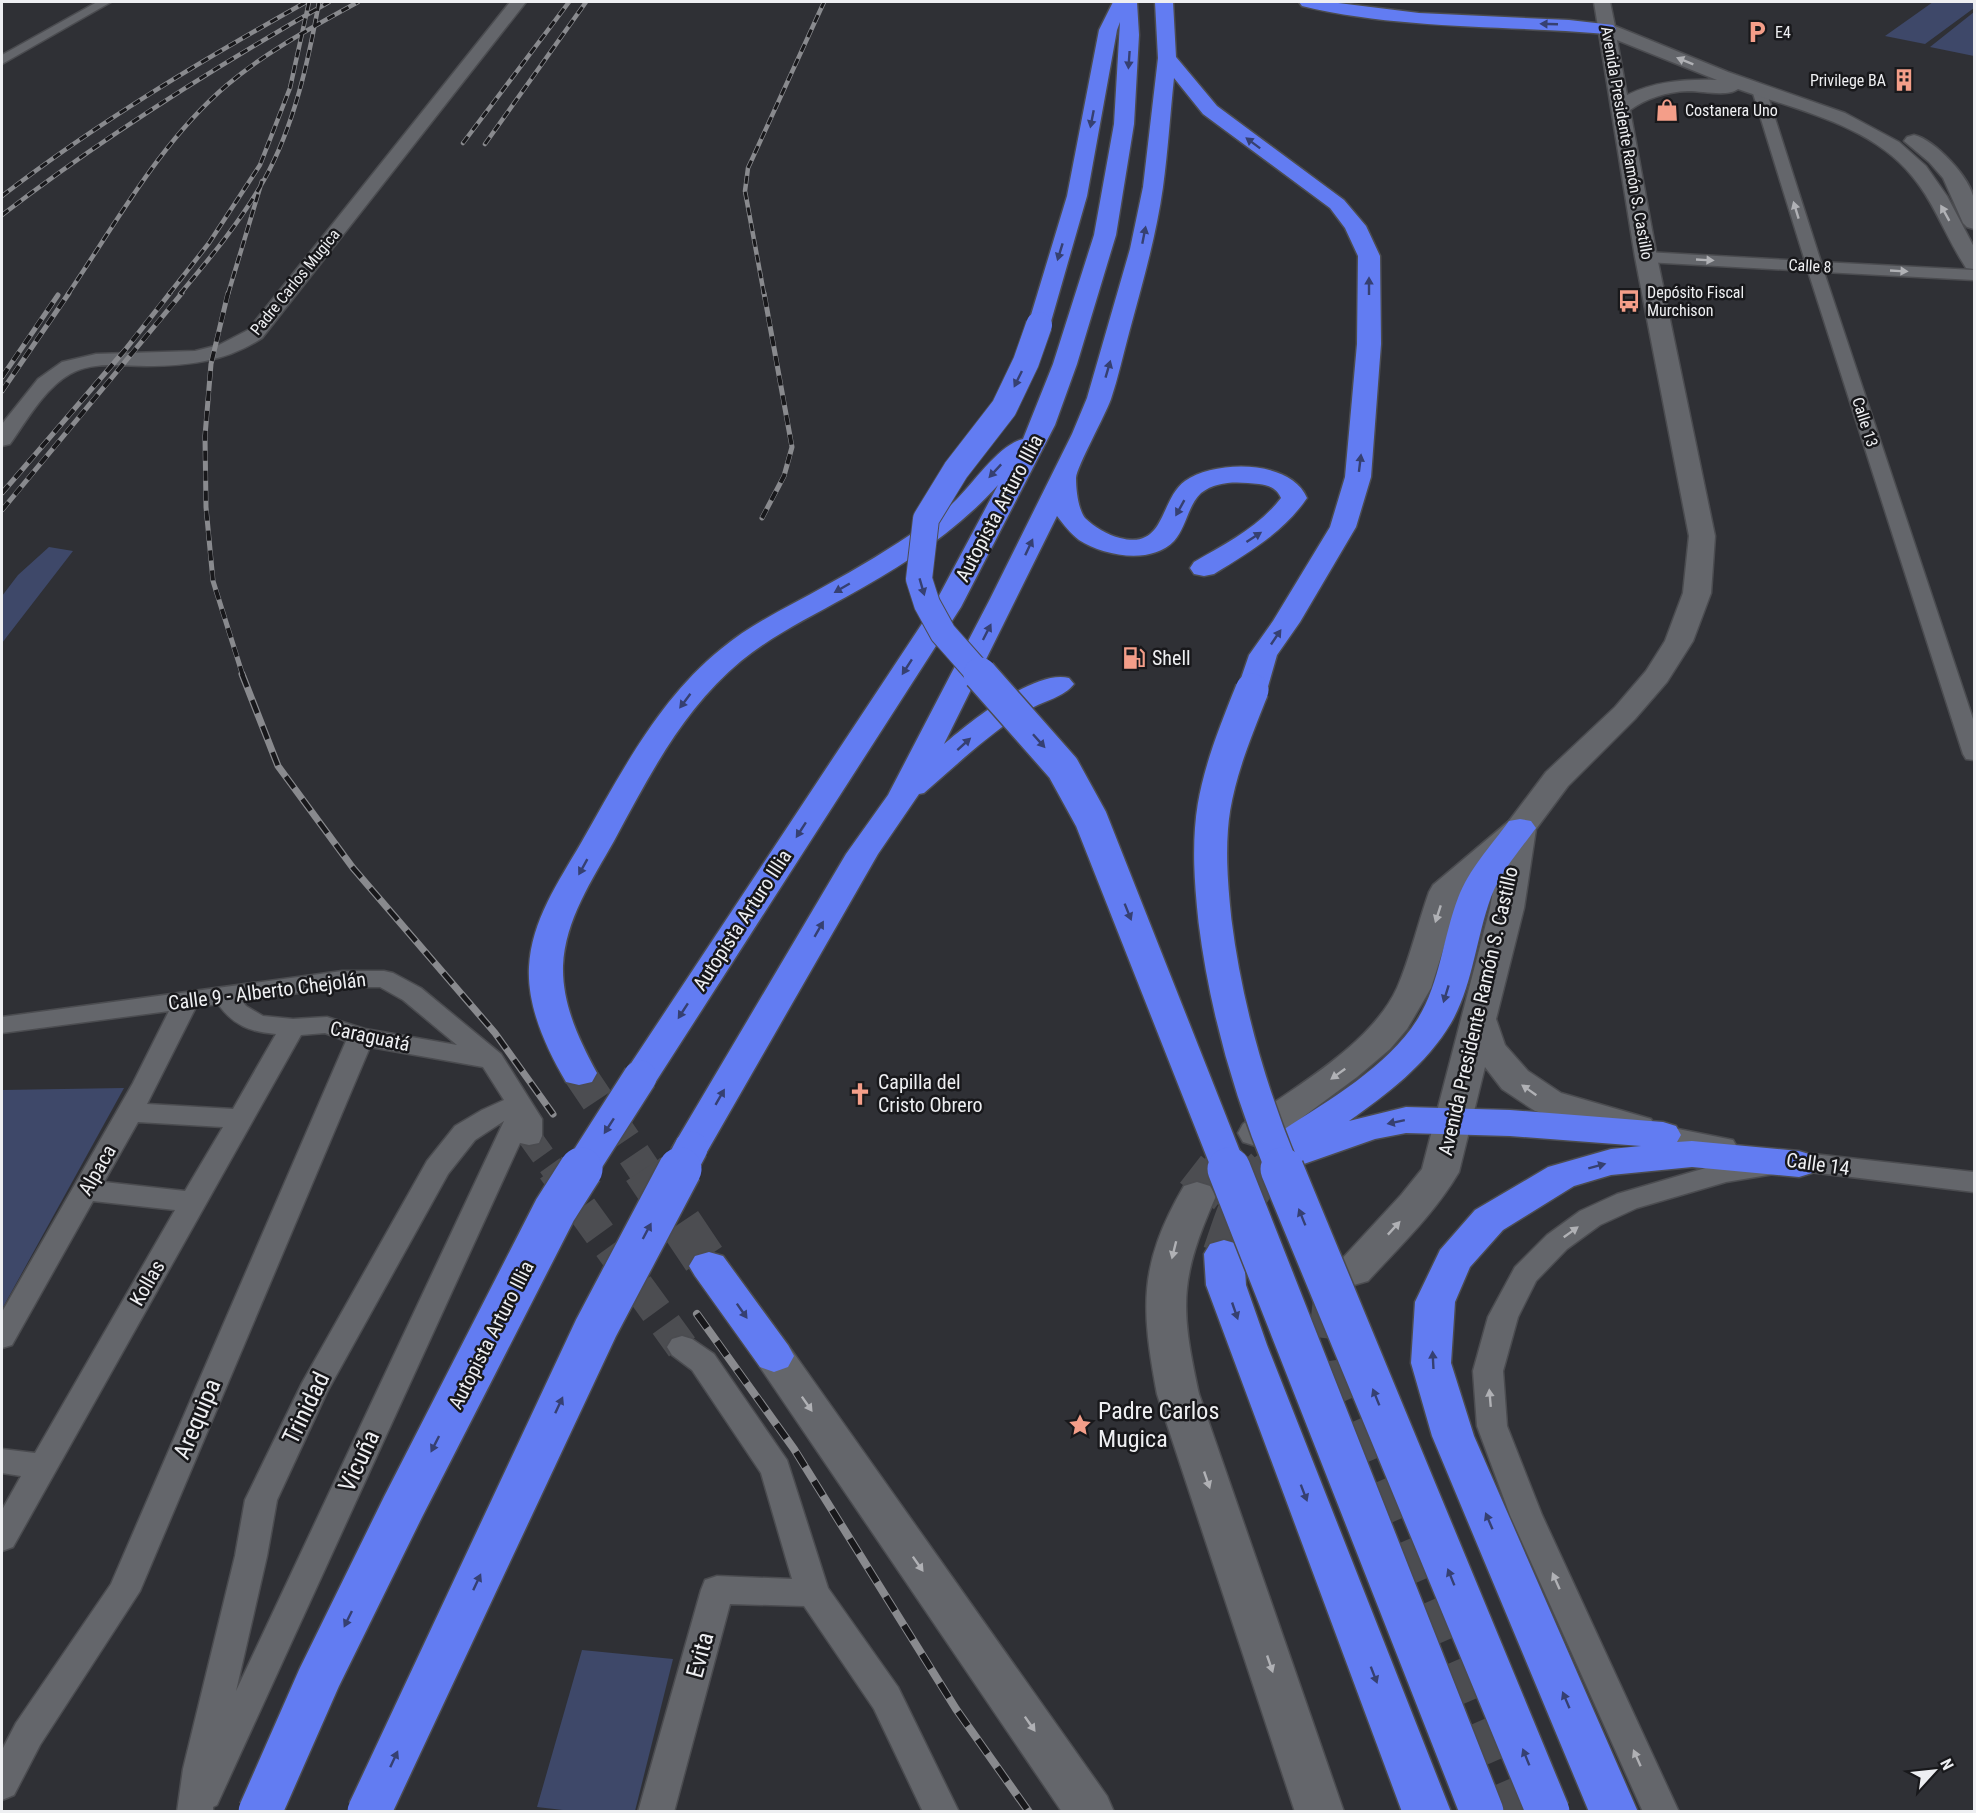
<svg xmlns="http://www.w3.org/2000/svg" width="1976" height="1813" font-family="'Roboto Condensed',sans-serif">
<style>
.green{fill:#3e4869}
.lines{fill:none;stroke-linecap:round;stroke-linejoin:round}
.minor-tunnel-far1{stroke:#4c4d51;stroke-width:24;stroke-dasharray:24 12;stroke-linecap:butt}
.minor-tunnel{stroke:#4c4d51;stroke-width:32;stroke-dasharray:32 16;stroke-linecap:butt}
.secondary-tunnel-far1{stroke:#4c4d51;stroke-width:33;stroke-dasharray:33 16;stroke-linecap:butt}
.secondary-tunnel{stroke:#4c4d51;stroke-width:43;stroke-dasharray:43 22;stroke-linecap:butt}
.motorway-tunnel-far1{stroke:#4c4d51;stroke-width:33;stroke-dasharray:33 16;stroke-linecap:butt}
.motorway-tunnel{stroke:#4c4d51;stroke-width:43;stroke-dasharray:43 22;stroke-linecap:butt}
.minor-casing{stroke:#4b4c50;stroke-width:3}
.tertiary-casing{stroke:#4b4c50;stroke-width:3}
.secondary-casing{stroke:#4b4c50;stroke-width:3}
.motorway-casing{stroke:#4b4c50;stroke-width:3}
.minor{fill:#64666b;fill-rule:evenodd}
.tertiary{fill:#64666b;fill-rule:evenodd}
.secondary{fill:#64666b;fill-rule:evenodd}
.motorway{fill:#627cf2;fill-rule:evenodd}
.rail-far3-casing{stroke:#898a8e;stroke-width:4.5}
.rail-far2-casing{stroke:#898a8e;stroke-width:5}
.rail-far1-casing{stroke:#898a8e;stroke-width:7}
.rail-casing{stroke:#898a8e;stroke-width:8}
.rail-far3{stroke:#18181b;stroke-width:3;stroke-dasharray:8;stroke-linecap:butt}
.rail-far2{stroke:#18181b;stroke-width:4;stroke-dasharray:10;stroke-linecap:butt}
.rail-far1{stroke:#18181b;stroke-width:4.5;stroke-dasharray:14;stroke-linecap:butt}
.rail{stroke:#18181b;stroke-width:6;stroke-dasharray:17;stroke-linecap:butt}
.motorway-bridge-far2-casing{stroke:#4b4c50;stroke-width:28;stroke-linecap:butt}
.motorway-bridge-far1-casing{stroke:#4b4c50;stroke-width:36;stroke-linecap:butt}
.motorway-bridge-casing{stroke:#4b4c50;stroke-width:46;stroke-linecap:butt}
.motorway-bridge-far2{stroke:#627cf2;stroke-width:26}
.motorway-bridge-far1{stroke:#627cf2;stroke-width:33}
.motorway-bridge{stroke:#627cf2;stroke-width:43}
.oneway{fill:#364071}
.oneway2{fill:#b0b1b5}
.labels{text-anchor:middle;dominant-baseline:central;stroke-width:5;stroke-linejoin:round;paint-order:stroke}
.far-poi-label{font-size:16px;fill:#eeeff2;stroke:#18181b;text-anchor:start}
.far-street-label{font-size:16px;fill:#eeeff2;stroke:#18181b}
.street-label{font-size:20px;fill:#eeeff2;stroke:#18181b}
.poi-label{font-size:20px;fill:#eeeff2;stroke:#18181b;text-anchor:start}
.near-street-label{font-size:24px;fill:#eeeff2;stroke:#18181b}
.near-poi-label{font-size:24px;fill:#eeeff2;stroke:#18181b;text-anchor:start}
</style>
<rect width="100%" height="100%" fill="#2f3035"/>
<path class="green" d="M1933,2L1974,3V8L1925,44L1885,36Z
M1974,12V56L1930,47Z
M49,547L73,551L2,643V596L18,575Z
M124,1088L2,1309V1090Z
M582,1650L673,1659L635,1811L580,1812L537,1807Z"/>
<g class="lines">
<path class="minor-tunnel-far1" d="M529,1136L554,1171"/>
<path class="minor-tunnel" d="M553,1169L682,1347"/>
<path class="secondary-tunnel-far1" d="M1216,1171L1256,1133"/>
<path class="secondary-tunnel" d="M1197,1196L1218,1169
M1335,1296L1330,1340L1336,1384L1523,1812"/>
<path class="motorway-tunnel-far1" d="M579,1073L645,1171
M1264,1171L1276,1162L1299,1153"/>
<path class="motorway-tunnel" d="M644,1169L709,1266
M1224,1254C1234,1225 1243,1191 1266,1169"/>
<g class="minor-casing">
<path id="minor" d="M97,2H111L2,64V55Z
M1759,86L1766,90L1821,262L1974,270V280L1824,272L1974,722V760L1966,759L1963,754L1808,271L1646,262L1638,257L1646,252L1805,261L1752,90Z
M342,971H384L393,973L421,988L501,1054L542,1119V1136L539,1143L529,1145L520,1143L217,1805L213,1807V1812H177L183,1769L235,1556L245,1500L302,1383L427,1161L455,1126L482,1110L504,1100L483,1067L370,1047L140,1591L40,1745L14,1795L2,1800V1750L16,1723L111,1584L346,1041L325,1033L301,1035L13,1547L2,1551V1510L21,1476L2,1473V1449L35,1453L175,1210L93,1201L12,1345L2,1348V1312L133,1083L169,1011L2,1033V1017ZM342,987H380L403,1000L457,1045L365,1029L327,1017L293,1019L263,1016L246,1006L242,1001ZM218,1004C233,1025 250,1032 276,1034L233,1109L147,1104L196,1007ZM504,1121L236,1691L267,1556L277,1500L327,1392L448,1174L475,1140ZM138,1122L223,1127L185,1191L104,1182Z
M1663,1126L1733,1140L1737,1147L1733,1154L1723,1156L1653,1142L1650,1135L1653,1128Z
M1786,1151L1974,1172V1192L1777,1168L1774,1174L1726,1182L1637,1208L1600,1225L1567,1249L1536,1281L1518,1317L1503,1371L1507,1426L1542,1515L1679,1812H1643L1510,1515L1477,1426L1473,1371L1488,1317L1515,1267L1547,1235L1580,1211L1617,1194L1726,1162L1764,1157L1773,1160L1776,1154Z
M682,1336L692,1339L714,1354L787,1460L828,1588L898,1687L959,1812H923L874,1709L804,1606L730,1604L674,1812H638L701,1590L705,1580L717,1576L792,1579L761,1473L692,1370L672,1355L667,1347L672,1339Z"/>
</g>
<g class="tertiary-casing">
<path id="tertiary" d="M510,2H526L262,338C227,361 189,366 147,366C122,366 93,361 70,374C44,389 27,420 10,444L2,446V424L38,379L62,362L96,354L195,351L219,345L248,330Z"/>
</g>
<g class="secondary-casing">
<path id="secondary" d="M1594,2H1610L1615,26L1728,72L1845,113L1899,142L1926,166L1947,196L1974,247V269L1966,268L1963,263C1945,235 1934,202 1912,176C1871,125 1797,110 1738,89C1728,97 1702,91 1688,91C1666,92 1647,98 1630,110L1657,257L1715,536L1711,593L1693,641L1667,682L1635,719L1568,786L1536,829L1524,908L1496,1019L1505,1045L1528,1071L1561,1093L1651,1119L1656,1128L1651,1137L1638,1141L1535,1111L1502,1089L1485,1067L1459,1172C1435,1213 1400,1246 1368,1281L1354,1285L1340,1281L1334,1271L1340,1261L1401,1195L1422,1169L1490,908L1498,863L1460,896L1431,988L1407,1029L1390,1049L1357,1077L1269,1142L1256,1146L1243,1142L1238,1133L1243,1124C1293,1088 1371,1045 1397,988C1410,958 1418,923 1429,892L1433,885L1509,821L1546,772L1615,707L1646,671L1665,641L1683,593L1689,536L1635,257ZM1617,40L1717,80C1686,79 1656,81 1627,95Z
M1914,135C1935,140 1971,178 1974,200C1976,209 1974,220 1974,229L1967,227L1963,223L1943,178L1929,162L1904,141L1907,137Z
M1197,1182L1210,1186L1216,1196C1179,1279 1180,1307 1199,1394L1344,1812H1295L1157,1394C1141,1308 1138,1265 1184,1186Z
M774,1340L788,1345L1107,1796L1114,1812H1062L760,1367L754,1356L760,1345Z"/>
</g>
<g class="motorway-casing">
<path id="motorway" d="M1113,2H1137L1139,35L1134,124L1116,235L1077,364L1055,425L961,607L653,1086L640,1089L627,1086L622,1077L933,607L998,485C955,533 902,566 846,597C810,617 773,635 741,661C683,709 649,776 614,841C592,880 565,920 563,966C562,1004 579,1040 597,1073L592,1082L579,1085L566,1082C546,1048 527,1007 529,967C531,921 559,881 581,843C621,773 658,700 721,649C752,623 790,606 825,586C858,568 891,548 922,527C935,519 946,510 957,499C974,482 1000,444 1023,439L1053,364L1094,235L1114,124L1120,22L1117,30L1087,196L1050,325L1047,330L1039,332L1031,330L1028,325L1067,196L1099,30Z
M1155,2H1173L1176,57L1217,106L1344,200L1366,226L1380,256L1381,344L1371,477L1356,527L1300,622L1277,655L1267,690L1262,696L1252,699L1242,696L1237,690L1249,655L1273,621L1330,527L1345,477L1357,344L1358,256L1345,228L1330,208L1203,114L1174,78C1170,115 1168,151 1163,187C1156,237 1142,285 1129,333C1123,355 1118,378 1111,399C1105,416 1077,466 1076,478C1076,489 1078,509 1085,518C1094,527 1108,535 1120,538C1166,550 1159,500 1185,481C1215,460 1291,459 1307,498C1283,533 1249,552 1214,574L1204,576L1194,574L1190,568L1194,562C1225,544 1259,527 1281,498C1277,488 1268,485 1259,484C1239,482 1218,480 1201,493C1188,505 1186,528 1174,541C1151,565 1104,556 1079,540C1070,533 1064,525 1057,516L944,744C970,722 1035,669 1069,678L1074,684C1064,697 1044,701 1030,709C991,731 958,764 924,793L919,794L878,854L704,1157L691,1161L678,1157L672,1148L846,854L888,795L990,599L1072,434L1087,398L1130,249L1143,187L1158,58Z
M1299,2H1330L1419,13L1569,20L1613,25L1616,29L1613,33L1607,34C1505,25 1402,30 1302,6Z
M1520,819L1531,821L1536,828C1520,850 1501,871 1491,897C1476,938 1473,985 1451,1023C1426,1065 1387,1094 1349,1121L1406,1107L1510,1110L1663,1122L1676,1126L1681,1135L1677,1142L1692,1141L1799,1151L1812,1155L1818,1164L1812,1173L1799,1177L1692,1167L1611,1175L1574,1186L1503,1230L1470,1267L1455,1302L1451,1363L1474,1436L1638,1812H1589L1432,1436L1411,1363L1415,1302L1440,1250L1475,1210L1548,1167L1611,1149L1641,1146L1510,1136L1406,1133L1375,1139L1301,1165L1288,1161L1282,1152L1284,1149L1277,1139L1283,1130C1329,1100 1387,1067 1417,1020C1440,984 1443,937 1458,898C1469,869 1491,846 1509,821Z
M1224,1240L1238,1244L1244,1254L1246,1285L1267,1345L1451,1812H1402L1206,1285L1204,1254L1210,1244Z
M709,1252L723,1256L788,1345L794,1356L788,1367L774,1372L760,1367L695,1276L689,1266L695,1256Z"/>
</g>
<use href="#minor" class="minor"/>
<use href="#tertiary" class="tertiary"/>
<use href="#secondary" class="secondary"/>
<use href="#motorway" class="motorway"/>
<g class="rail-far3-casing">
<path id="rail-far3" d="M463,143L569,2
M485,144L586,2
M2,196C98,122 201,61 306,2
M2,215C106,135 215,67 329,2
M68,294C116,223 161,141 227,85C267,51 313,27 358,2
M169,294L209,243L260,165L290,88L309,2
M180,294C210,258 241,221 264,180C294,126 308,63 319,2
M228,294L262,181
M764,294L745,191L748,168L824,2"/>
</g>
<g class="rail-far2-casing">
<path id="rail-far2" d="M228,293L211,364L205,436L206,507L213,581L243,676
M2,377L58,295
M2,391L69,293
M2,493L125,350L170,293
M2,510L182,293
M762,518L784,476L792,447L764,293"/>
</g>
<g class="rail-far1-casing">
<path id="rail-far1" d="M242,674L278,766L353,868L495,1033L553,1114"/>
</g>
<g class="rail-casing">
<path id="rail" d="M697,1314L794,1449L956,1709L1029,1812"/>
</g>
<use href="#rail-far3" class="rail-far3"/>
<use href="#rail-far2" class="rail-far2"/>
<use href="#rail-far1" class="rail-far1"/>
<use href="#rail" class="rail"/>
<g class="motorway-bridge-far2-casing">
<path id="motorway-bridge-far2" d="M981,676L943,633L927,604L919,579L926,519L956,470L1004,408L1026,362L1039,325"/>
</g>
<g class="motorway-bridge-far1-casing">
<path id="motorway-bridge-far1" d="M980,674L1063,768L1091,819L1230,1171
M1252,690C1237,728 1221,766 1214,807C1208,844 1211,884 1215,921C1226,1009 1249,1089 1283,1171
M580,1171L640,1077
M679,1171L691,1148"/>
</g>
<g class="motorway-bridge-casing">
<path id="motorway-bridge" d="M1229,1169L1482,1812
M1282,1169L1548,1812
M260,1812L319,1678L403,1507L555,1210L581,1169
M369,1812L596,1328L680,1169"/>
</g>
<use href="#motorway-bridge-far2" class="motorway-bridge-far2"/>
<use href="#motorway-bridge-far1" class="motorway-bridge-far1"/>
<use href="#motorway-bridge" class="motorway-bridge"/>
</g>
<defs><path id="oneway-solid" d="M-6-.8H1V-3.2L6.5 0L1 3.2V.8H-6Z" transform="scale(1.5)"/></defs>
<g class="oneway">
<use href="#oneway-solid" transform="translate(1549 24) rotate(-178)"/>
<use href="#oneway-solid" transform="translate(1129 60) rotate(94)"/>
<use href="#oneway-solid" transform="translate(1092 119) rotate(101)"/>
<use href="#oneway-solid" transform="translate(1253 143) rotate(-143)"/>
<use href="#oneway-solid" transform="translate(1144 235) rotate(-79)"/>
<use href="#oneway-solid" transform="translate(1060 252) rotate(107)"/>
<use href="#oneway-solid" transform="translate(1369 286) rotate(-90)"/>
<use href="#oneway-solid" transform="translate(1108 369) rotate(-74)"/>
<use href="#oneway-solid" transform="translate(1018 379) rotate(116)"/>
<use href="#oneway-solid" transform="translate(1360 463) rotate(-83)"/>
<use href="#oneway-solid" transform="translate(995 471) rotate(133)"/>
<use href="#oneway-solid" transform="translate(1180 508) rotate(119)"/>
<use href="#oneway-solid" transform="translate(1254 537) rotate(-33)"/>
<use href="#oneway-solid" transform="translate(1029 547) rotate(-65)"/>
<use href="#oneway-solid" transform="translate(922 587) rotate(74)"/>
<use href="#oneway-solid" transform="translate(842 588) rotate(150)"/>
<use href="#oneway-solid" transform="translate(987 632) rotate(-63)"/>
<use href="#oneway-solid" transform="translate(1276 637) rotate(-56)"/>
<use href="#oneway-solid" transform="translate(907 667) rotate(123)"/>
<use href="#oneway-solid" transform="translate(685 701) rotate(127)"/>
<use href="#oneway-solid" transform="translate(1039 741) rotate(48)"/>
<use href="#oneway-solid" transform="translate(964 744) rotate(-42)"/>
<use href="#oneway-solid" transform="translate(801 830) rotate(123)"/>
<use href="#oneway-solid" transform="translate(583 867) rotate(119)"/>
<use href="#oneway-solid" transform="translate(1128 912) rotate(68)"/>
<use href="#oneway-solid" transform="translate(819 929) rotate(-60)"/>
<use href="#oneway-solid" transform="translate(1446 994) rotate(107)"/>
<use href="#oneway-solid" transform="translate(683 1011) rotate(123)"/>
<use href="#oneway-solid" transform="translate(720 1097) rotate(-60)"/>
<use href="#oneway-solid" transform="translate(1396 1122) rotate(168)"/>
<use href="#oneway-solid" transform="translate(609 1126) rotate(123)"/>
<use href="#oneway-solid" transform="translate(1597 1166) rotate(-15)"/>
<use href="#oneway-solid" transform="translate(1302 1217) rotate(-112)"/>
<use href="#oneway-solid" transform="translate(647 1231) rotate(-62)"/>
<use href="#oneway-solid" transform="translate(742 1311) rotate(55)"/>
<use href="#oneway-solid" transform="translate(1235 1311) rotate(71)"/>
<use href="#oneway-solid" transform="translate(1433 1360) rotate(-93)"/>
<use href="#oneway-solid" transform="translate(1376 1397) rotate(-112)"/>
<use href="#oneway-solid" transform="translate(559 1405) rotate(-65)"/>
<use href="#oneway-solid" transform="translate(435 1444) rotate(117)"/>
<use href="#oneway-solid" transform="translate(1304 1493) rotate(69)"/>
<use href="#oneway-solid" transform="translate(1489 1521) rotate(-113)"/>
<use href="#oneway-solid" transform="translate(1451 1577) rotate(-112)"/>
<use href="#oneway-solid" transform="translate(477 1582) rotate(-65)"/>
<use href="#oneway-solid" transform="translate(348 1619) rotate(116)"/>
<use href="#oneway-solid" transform="translate(1374 1675) rotate(69)"/>
<use href="#oneway-solid" transform="translate(1566 1700) rotate(-113)"/>
<use href="#oneway-solid" transform="translate(1526 1757) rotate(-112)"/>
<use href="#oneway-solid" transform="translate(394 1759) rotate(-65)"/>
</g>
<g class="oneway2">
<use href="#oneway-solid" transform="translate(1685 61) rotate(-158)"/>
<use href="#oneway-solid" transform="translate(1796 210) rotate(-107)"/>
<use href="#oneway-solid" transform="translate(1945 213) rotate(-119)"/>
<use href="#oneway-solid" transform="translate(1705 260) rotate(3)"/>
<use href="#oneway-solid" transform="translate(1899 271) rotate(3)"/>
<use href="#oneway-solid" transform="translate(1438 914) rotate(108)"/>
<use href="#oneway-solid" transform="translate(1338 1074) rotate(144)"/>
<use href="#oneway-solid" transform="translate(1529 1090) rotate(-145)"/>
<use href="#oneway-solid" transform="translate(1394 1228) rotate(-47)"/>
<use href="#oneway-solid" transform="translate(1571 1232) rotate(-36)"/>
<use href="#oneway-solid" transform="translate(1174 1250) rotate(104)"/>
<use href="#oneway-solid" transform="translate(1490 1398) rotate(-95)"/>
<use href="#oneway-solid" transform="translate(807 1404) rotate(55)"/>
<use href="#oneway-solid" transform="translate(1207 1480) rotate(71)"/>
<use href="#oneway-solid" transform="translate(918 1564) rotate(55)"/>
<use href="#oneway-solid" transform="translate(1556 1581) rotate(-114)"/>
<use href="#oneway-solid" transform="translate(1270 1664) rotate(71)"/>
<use href="#oneway-solid" transform="translate(1030 1724) rotate(55)"/>
<use href="#oneway-solid" transform="translate(1637 1758) rotate(-114)"/>
</g>
<defs>
<g id="parking-bare" transform="scale(1.8)"><path d="M-3.5-5.5H1a3.5 3.5 0 0 1 0 7H-1V5.5H-3.5ZM-1-3.4V-.6H.8a1.4 1.4 0 0 0 0-2.8Z" fill="#f49e89" stroke="#18181b" stroke-width="2.5" paint-order="stroke"/></g>
<g id="building-bare" transform="scale(1.8)"><path d="M-4-6H4V6H1V3H-1V6H-4ZM-2.5-4.3h1.7v1.8h-1.7ZM.8-4.3h1.7v1.8H.8ZM-2.5-1h1.7V.8h-1.7ZM.8-1h1.7V.8H.8Z" fill="#f49e89" stroke="#18181b" stroke-width="2.5" paint-order="stroke"/></g>
<g id="shop-bare" transform="scale(1.8)"><path d="M-5-2.5h2.3a2.7 3.5 0 0 1 5.4 0H5L5.5 6h-11ZM-1.5-2.5h3a1.5 2.3 0 0 0-3 0Z" fill="#f49e89" stroke="#18181b" stroke-width="2.5" paint-order="stroke"/></g>
<g id="bus-bare" transform="scale(1.8)"><path d="M-5-6H5V4H4V6H2V4H-2V6H-4V4H-5ZM-3.5-4V0h7V-4ZM-3.5 1.2v1.5H-2V1.2ZM2 1.2v1.5H3.5V1.2Z" fill="#f49e89" stroke="#18181b" stroke-width="2.5" paint-order="stroke"/></g>
<g id="fuel-bare" transform="scale(1.8)"><path d="M-5.5-6h7V0h2V4h1.3V-2.5L3-4.5l.8-.8L6-3V5H2.5V1h-1V6h-7ZM-4.2-4.7v3.2H.2V-4.7Z" fill="#f49e89" stroke="#18181b" stroke-width="2.5" paint-order="stroke"/></g>
<g id="church-bare" transform="scale(1.8)"><path d="M-1.2-6h2.4v3.5h3.3v2.4h-3.3V6h-2.4V-.1h-3.3v-2.4h3.3Z" fill="#f49e89" stroke="#18181b" stroke-width="2.5" paint-order="stroke"/></g>
<g id="sight-bare" transform="scale(1.8)"><path d="M0-6L1.8-2.2L6-1.7L2.9 1.2L3.7 5.4L0 3.3L-3.7 5.4L-2.9 1.2L-6-1.7L-1.8-2.2Z" fill="#f49e89" stroke="#18181b" stroke-width="2.5" paint-order="stroke"/></g>
</defs>
<g fill-rule="evenodd">
<use href="#parking-bare" x="1757" y="32"/>
<use href="#building-bare" x="1904" y="80"/>
<use href="#shop-bare" x="1667" y="110"/>
<use href="#bus-bare" x="1629" y="301"/>
<use href="#fuel-bare" x="1134" y="658"/>
<use href="#church-bare" x="860" y="1094"/>
<use href="#sight-bare" x="1080" y="1425"/>
</g>
<g class="labels">
<g class="far-poi-label">
<text x="1775" y="32">E4</text>
<text x="1886" y="80" text-anchor="end">Privilege BA</text>
<text x="1685" y="110">Costanera Uno</text>
<text x="1647" y="292">Depósito Fiscal<tspan x="1647" dy="18">Murchison</tspan></text>
</g>
<g class="far-street-label">
<text transform="translate(1627 143) rotate(80)">Avenida Presidente Ramón S. Castillo</text>
<text transform="translate(1810 266) rotate(3)">Calle 8</text>
<text transform="translate(295 282) rotate(-51)">Padre Carlos Mugica</text>
<text transform="translate(1865 422) rotate(72)">Calle 13</text>
</g>
<g class="street-label">
<text transform="translate(999 508) rotate(-62)">Autopista Arturo Illia</text>
<text transform="translate(742 920) rotate(-57)">Autopista Arturo Illia</text>
<text transform="translate(267 991) rotate(-7)">Calle 9 - Alberto Chejolán</text>
<text transform="translate(1478 1011) rotate(-77)">Avenida Presidente Ramón S. Castillo</text>
<text transform="translate(370 1036) rotate(12)">Caraguatá</text>
<text transform="translate(1818 1164) rotate(8)">Calle 14</text>
<text transform="translate(97 1170) rotate(-60)">Alpaca</text>
<text transform="translate(147 1283) rotate(-60)">Kollas</text>
<text transform="translate(491 1335) rotate(-63)">Autopista Arturo Illia</text>
</g>
<g class="poi-label">
<text x="1152" y="658">Shell</text>
<text x="878" y="1082">Capilla del<tspan x="878" dy="23">Cristo Obrero</tspan></text>
</g>
<g class="near-street-label">
<text transform="translate(306 1408) rotate(-64)">Trinidad</text>
<text transform="translate(197 1419) rotate(-67)">Arequipa</text>
<text transform="translate(359 1461) rotate(-65)">Vicuña</text>
<text transform="translate(700 1655) rotate(-75)">Evita</text>
</g>
<g class="near-poi-label">
<text x="1098" y="1411">Padre Carlos<tspan x="1098" dy="28">Mugica</tspan></text>
</g>
</g>
<rect width="1976" height="1813" fill="none" stroke="#eeeff2" stroke-width="6"/>
<g transform="translate(1934 1771) rotate(63)" stroke="#18181b" stroke-width="4.5" paint-order="stroke">
<path d="M0-4.5L10 22L0 15L-10 22Z" fill="#eeeff2"/>
<text y="-9" font-size="16" font-weight="bold" text-anchor="middle" fill="#eeeff2">N</text>
</g>
</svg>
